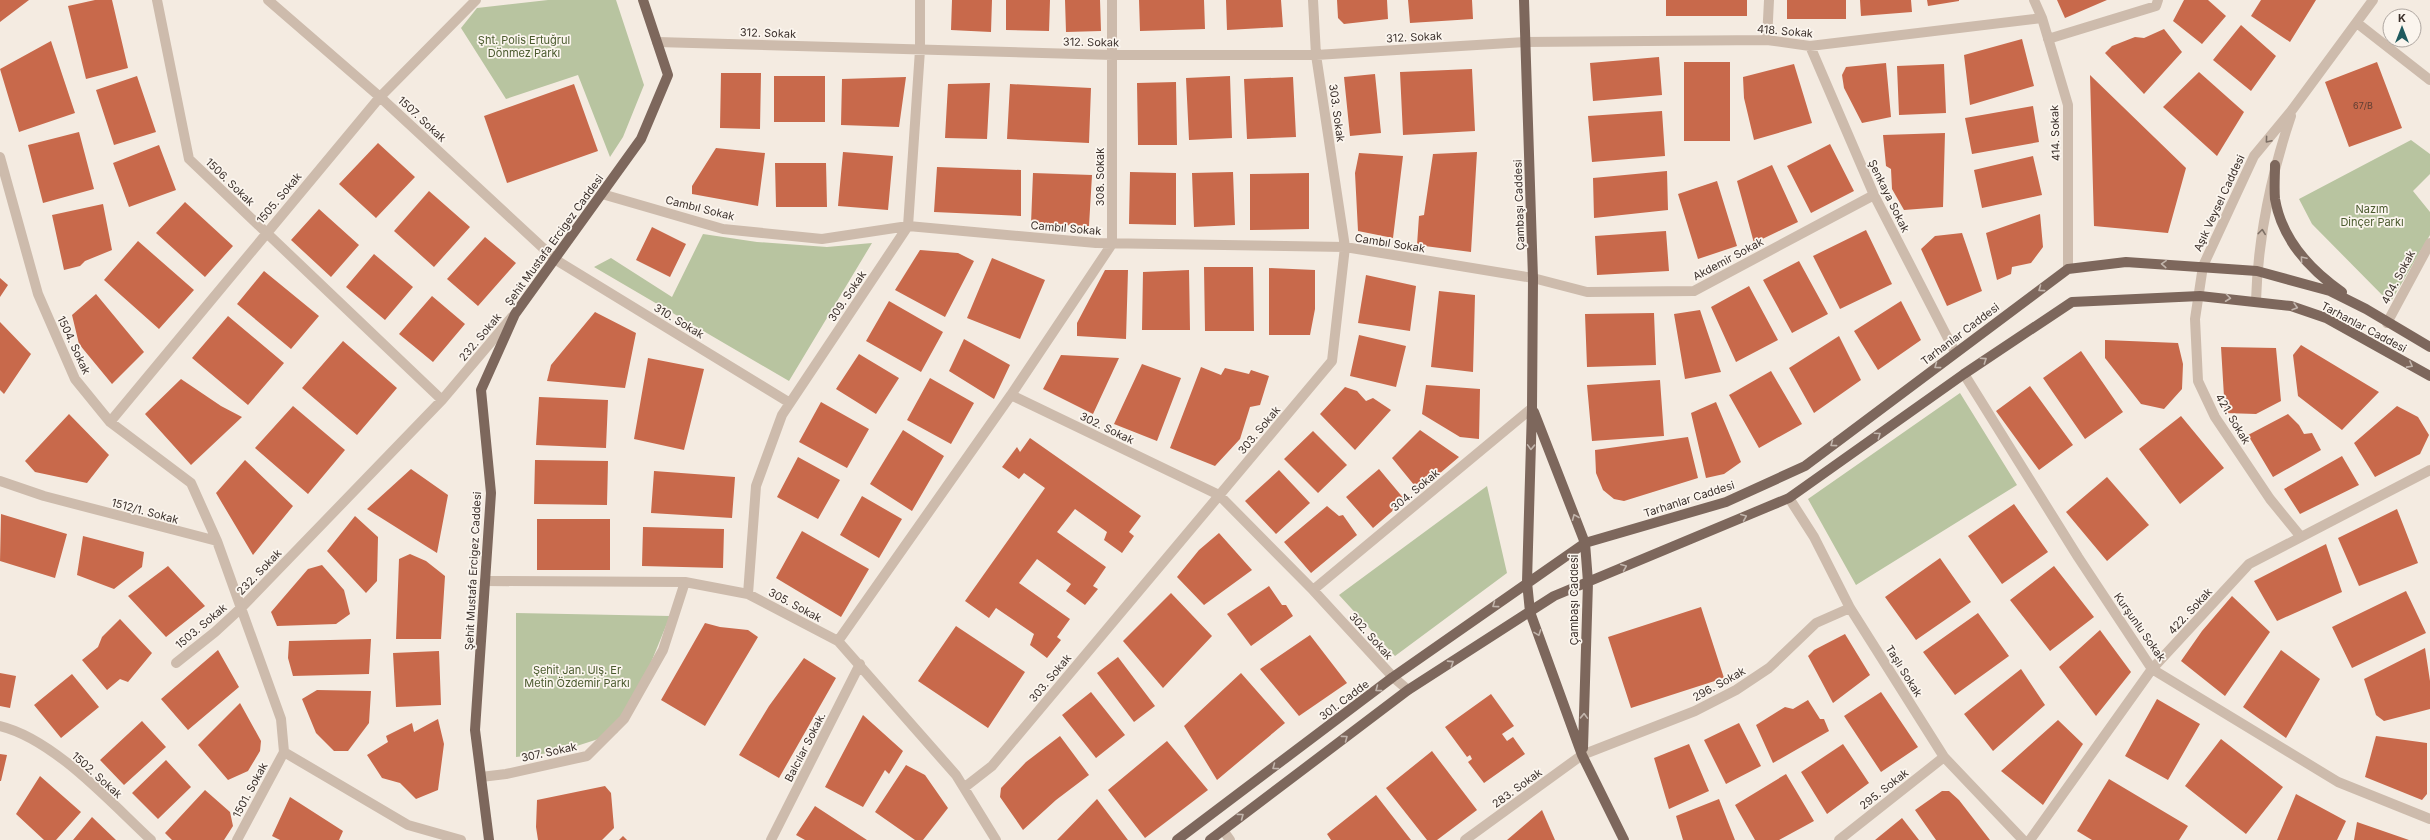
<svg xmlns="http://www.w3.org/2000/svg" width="2430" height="840" font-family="Inter,sans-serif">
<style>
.green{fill:#b8c4a0}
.building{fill:#c8694b}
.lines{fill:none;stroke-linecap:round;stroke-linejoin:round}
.minor{stroke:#cdbbac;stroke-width:10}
.major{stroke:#7d675c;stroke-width:10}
.oneway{stroke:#7d6f65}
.oneway2{stroke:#c2b5ac}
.labels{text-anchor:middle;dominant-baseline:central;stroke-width:3.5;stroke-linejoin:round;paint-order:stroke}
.number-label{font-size:9px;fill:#5e3e33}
.street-label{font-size:11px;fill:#3b302b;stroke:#fbf5ee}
.park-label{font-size:11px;fill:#4a5a2e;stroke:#fbf5ee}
</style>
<rect width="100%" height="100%" fill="#f4ebe1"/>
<path class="green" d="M548,0H616L644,85L623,137L610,157L578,75L506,99L461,28L477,8Z
M2411,140L2430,154V174L2413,191L2430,212V235L2390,303L2312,224L2299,199Z
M703,234L757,242L827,247L872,243L789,381L594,267L611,258L672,297Z
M1960,393L2017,485L1856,585L1808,499Z
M1487,486L1507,573L1395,656L1339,595Z
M516,613L670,616L641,687L617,733L558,752L516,757Z"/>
<path class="building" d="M0,0H29L0,22Z
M95,0H112L128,68L86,79L68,6Z
M952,0H992L991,32L951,30Z
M1006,0H1050L1049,31L1006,30Z
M1065,0H1100L1101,31L1066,32Z
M1139,0H1204L1205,29L1140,31Z
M1226,0H1281L1283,27L1227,30Z
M1337,0H1387L1388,19L1344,24L1338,18Z
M1408,0H1472L1473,19L1410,23Z
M1666,0H1747V16H1666Z
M1787,0H1846V19H1787Z
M1860,0H1911L1912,12L1861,16Z
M1927,0H1959V1L1928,6Z
M2057,0H2107L2065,18Z
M2184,0H2208L2226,16L2202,44L2173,21Z
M2261,0H2316L2290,42L2251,16Z
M2241,25L2276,56L2251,91L2213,60Z
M2164,29L2182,52L2144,94L2105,53L2112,46L2135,37L2144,38Z
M2022,39L2034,86L1970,105L1964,55Z
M51,41L75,113L19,132L0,69Z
M1659,57L1662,95L1593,101L1590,63Z
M1684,62H1730V141H1684Z
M2377,62L2402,128L2349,147L2325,82Z
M1886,63L1891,117L1862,123L1844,88L1842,75L1846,67Z
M1794,64L1812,123L1754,140L1744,98L1743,77Z
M1944,64L1946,113L1899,115L1897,66Z
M1472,69L1475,131L1403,135L1400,72Z
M2199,72L2244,112L2217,156L2163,107Z
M721,73H761L760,129L720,128Z
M1375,74L1381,133L1350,136L1344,77Z
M2090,75L2186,168L2168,233L2094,226Z
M137,76L156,132L114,145L96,90Z
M774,76H825V122H774Z
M1230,76L1232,138L1189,140L1186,78Z
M906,77L899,127L841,125L842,79Z
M1293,77L1296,137L1247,139L1244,79Z
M1176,82L1177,145H1138L1137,83Z
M990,83L987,139L945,138L948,84Z
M574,84L598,151L507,183L484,116Z
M1010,84L1091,88L1089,143L1007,139Z
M2033,106L2039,142L1972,154L1965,118Z
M1662,111L1665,156L1592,162L1588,116Z
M79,132L94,189L43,203L28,145Z
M1945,133L1943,207L1904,210L1892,189L1891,169L1886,166L1883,135Z
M378,143L415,177L376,218L339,184Z
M1830,144L1854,191L1811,213L1787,166Z
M159,145L176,190L129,207L113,163Z
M716,148L765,153L758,206L692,194V186Z
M843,152L893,156L888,210L838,206Z
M1477,152L1471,252L1417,245L1419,216L1424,215L1433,154Z
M1359,153L1403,156L1393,238L1358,231L1355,173Z
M2033,156L2042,195L1982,208L1974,170Z
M775,163H826L827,207H776Z
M1772,165L1798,222L1754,243L1737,181Z
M937,167L1021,170V216L934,212Z
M1667,171L1668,210L1594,218L1593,178Z
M1130,172L1176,173V225L1129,224Z
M1233,172L1235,225L1194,227L1192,173Z
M1033,173L1092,175L1089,226L1031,224Z
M1309,173V229L1250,230V174Z
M1717,181L1737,246L1698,259L1678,194Z
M429,191L470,227L434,267L394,231Z
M185,202L233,246L205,277L156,233Z
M103,204L112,250L85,261L80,266L64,270L52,215Z
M319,209L359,245L331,277L291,240Z
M2040,214L2043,247L2031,263L2012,267L2011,274L1997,280L1986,233Z
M652,227L686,244L670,277L636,260Z
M1866,230L1892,284L1840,309L1813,256Z
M1666,231L1669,271L1597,275L1595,236Z
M1962,233L1982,291L1947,306L1921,249L1935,236Z
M485,237L516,263L478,306L447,279Z
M138,241L194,290L159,329L104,280Z
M920,250L958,253L974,261L945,317L895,290Z
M374,254L413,287L385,320L346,287Z
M992,258L1045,280L1020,339L967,318Z
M1799,261L1828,314L1792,333L1763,280Z
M1204,267H1253L1254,331H1205Z
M1269,268L1315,270V309L1310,335H1269Z
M1105,270H1128L1126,339L1077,336V323Z
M1189,270L1190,330H1142L1143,272Z
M264,271L319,316L291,349L237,304Z
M1366,275L1416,286L1410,331L1358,323Z
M0,278L8,285L0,297Z
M1749,286L1778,340L1736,362L1711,307Z
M1439,291L1475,295L1473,372L1431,367Z
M96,294L144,352L112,384L79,344L72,315Z
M432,296L465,324L433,362L399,334Z
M889,301L943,332L921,372L866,341Z
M1901,301L1921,340L1878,370L1854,331Z
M1700,310L1721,372L1685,379L1674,314Z
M595,312L636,333L625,388L547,381L551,365Z
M1654,313L1656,365L1587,367L1585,314Z
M228,316L284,363L248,405L192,358Z
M0,322L31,354L4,394L0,390Z
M1359,335L1406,346L1396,387L1350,376Z
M1839,336L1861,380L1814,413L1789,368Z
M964,339L1010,365L994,399L949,371Z
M2105,340L2178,343L2183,364L2182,389L2164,409L2141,404L2105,358Z
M343,341L397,388L357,435L302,388Z
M2301,345L2379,392L2342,430L2298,396L2293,355Z
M2221,347L2276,348L2281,401L2256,414L2225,413Z
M2081,351L2123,412L2085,439L2043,378Z
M859,354L899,378L876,414L836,389Z
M1061,355L1119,358L1093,414L1043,389Z
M648,358L704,369L684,450L634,439Z
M1142,364L1181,378L1157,441L1114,424Z
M1201,367L1221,375L1225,368L1249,374L1251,370L1269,376L1260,405L1250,407L1240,439L1215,466L1170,448Z
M1771,371L1802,424L1759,448L1729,395Z
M930,378L974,403L951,444L907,420Z
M181,379L221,406L242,417L191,465L145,414Z
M1660,380L1664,436L1592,441L1587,385Z
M1426,385L1480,389L1479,439L1460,437L1422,414Z
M2030,386L2073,445L2039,470L1996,411Z
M1345,387L1357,391L1366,401L1373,398L1391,410L1355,450L1320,414Z
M539,397L608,400L606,448L536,445Z
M821,402L869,429L847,468L799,442Z
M1716,402L1741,462L1724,474L1706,478L1691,413Z
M293,406L345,450L308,494L255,448Z
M2397,406L2418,417L2429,435L2420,454L2375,477L2354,443Z
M69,414L109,455L87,483L35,472L25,461Z
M2288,414L2299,425L2304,434L2312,433L2321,450L2273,477L2248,435Z
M2181,416L2224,468L2180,504L2139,449Z
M903,430L944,456L912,511L870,484Z
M1420,430L1459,457L1419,491L1392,458Z
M1313,431L1347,465L1318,493L1284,459Z
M1688,437L1698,478L1624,501L1614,499L1603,490L1596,473L1595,450Z
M1030,438L1141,516L1129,532L1134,536L1122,553L1104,540L1107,532L1075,509L1057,532L1106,567L1093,586L1098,589L1085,605L1066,591L1071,584L1037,559L1019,583L1070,619L1057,637L1061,640L1047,658L1030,645L1034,634L996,608L989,618L965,601L1045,488L1024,473L1019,479L1002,467L1017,447L1020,452Z
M2342,456L2359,485L2300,514L2284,489Z
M798,457L840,480L818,519L777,497Z
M245,460L293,506L253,555L216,493Z
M535,460L608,461L607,505L534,504Z
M411,469L448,495L437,553L367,509Z
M1379,469L1405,500L1373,528L1346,497Z
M1279,470L1310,503L1276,534L1245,501Z
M654,471L735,477L732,518L651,513Z
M2107,477L2149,525L2107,561L2066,512Z
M862,496L902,519L879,558L840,535Z
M2014,504L2048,552L2002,584L1968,536Z
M1327,506L1339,516L1343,515L1357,535L1311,573L1284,542Z
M2397,509L2418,563L2359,586L2338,538Z
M1,514L67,534L55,578L0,561Z
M355,516L378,537L377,581L366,593L327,551Z
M537,519H610V570H537Z
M643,527L724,529L723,568L642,566Z
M802,531L869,569L841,617L776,578Z
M1219,533L1252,570L1204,605L1177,577L1199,550Z
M83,536L144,552L142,567L114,589L77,575Z
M2326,544L2342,592L2277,621L2254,581Z
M410,554L426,561L445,576L441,639H396L399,559Z
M1940,558L1971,602L1916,640L1885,597Z
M322,565L344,590L350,614L336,624L277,626L271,612L308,569Z
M168,566L205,606L166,637L128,596Z
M2054,566L2094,617L2050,651L2010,600Z
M1269,586L1282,605H1286L1293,616L1251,646L1227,614Z
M2406,591L2426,633L2352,668L2332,627Z
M1171,593L1212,636L1163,688L1123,641Z
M2232,596L2270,632L2225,696L2181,661L2202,631Z
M1701,607L1724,678L1631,708L1608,637Z
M1978,613L2009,656L1955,695L1923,652Z
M120,619L152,653L128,682L120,679L107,690L82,660L98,647L102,637Z
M705,623L720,627L748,630L758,637L705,726L661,700Z
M956,626L1025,672L988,728L918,681Z
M2100,630L2131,672L2096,716L2059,667Z
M1845,634L1870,675L1833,703L1808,656L1814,650Z
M1310,635L1347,683L1299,716L1260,669Z
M371,639L369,674L293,676L288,658L289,641Z
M2425,648L2430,681V709L2384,721L2376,715L2364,679Z
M218,650L239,687L188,730L161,699Z
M2281,650L2320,679L2286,738L2243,707Z
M439,651L441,705L396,707L393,653Z
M1118,657L1155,706L1134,722L1097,673Z
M804,658L836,678L779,778L739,755L769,706Z
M2021,669L2045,705L1993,751L1964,714Z
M0,673L16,676L10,708L0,706Z
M1241,673L1285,723L1217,780L1184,726Z
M72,674L99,707L61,738L34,705Z
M317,690L371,691L369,723L348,751H334L316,733L302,699Z
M1091,692L1125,735L1096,758L1062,715Z
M1881,692L1918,747L1881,772L1844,716Z
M1491,694L1514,726L1502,734L1507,741L1513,737L1525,754L1484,783L1468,762L1472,759L1470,755L1467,757L1445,727Z
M2157,699L2200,724L2168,780L2125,756Z
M1808,700L1820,719H1824L1829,731L1773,763L1756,725L1785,707L1793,709Z
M240,703L261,741L260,751L248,771L228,780L198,745Z
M863,715L903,751L889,774L885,770L863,807L825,787Z
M438,719L444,744L438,790L416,799L400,783L382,778L367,755L388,742L386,736L412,723L414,732Z
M2058,720L2083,744L2043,805L2001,771Z
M142,721L166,747L124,785L100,760Z
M1739,723L1761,766L1726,784L1704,740Z
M1060,736L1089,775L1056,800L1023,830L1000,797L1001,788L1026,762Z
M2376,736L2427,743V794L2422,800L2365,777Z
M2221,739L2283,787L2246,834L2185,786Z
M1167,741L1208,790L1145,838L1108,790Z
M1689,744L1709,791L1669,809L1654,758Z
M1843,744L1869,783L1827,814L1801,772Z
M1432,751L1477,810L1437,840H1427L1386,788Z
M0,754L7,755L1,781H0Z
M166,760L191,787L158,819L132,793Z
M906,765L925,775L948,808L923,840H915L875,812Z
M1786,774L1814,821L1779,840H1755L1735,805Z
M40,776L81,812L56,840H44L16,814Z
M2109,779L2188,826L2179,840H2092L2077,831Z
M605,786L611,793L614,828L602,840H538L536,827L537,800Z
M205,790L230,812L233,826L224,840H172L165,833Z
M1942,791H1949L1959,800L1990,840H1936L1915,810Z
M2296,794L2346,821L2337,840H2277Z
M1376,795L1411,840H1331L1327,834Z
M290,797L343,831L339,840H280L272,836Z
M1097,799L1128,840H1057Z
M1719,799L1735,840H1683L1676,816Z
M815,806L867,840H805L796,835Z
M1542,810L1555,840H1507Z
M92,817L116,840H73Z
M1902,818L1919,840H1875Z
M2357,822L2409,840H2354Z
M623,836L627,840H619Z"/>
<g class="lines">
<path class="minor" d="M157,0L189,159L442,400
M268,0L380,97L556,260L790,403
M2034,0L2042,18L2068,105V269
M2357,23L2430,80
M2048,39L2156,6L2158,0
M1767,40L1769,0
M657,42L1113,55H1316L1525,42L1767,40L1810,46L2042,18
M1810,46L1874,195L1955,352
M0,157L38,294L75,379L110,422L191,483L217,541
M602,194L723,229L822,239L908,226L1096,243L1345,247L1533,278L1587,292L1694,291L1874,195
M2256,301C2258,236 2270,178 2291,116
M2387,323L2430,243
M1964,374L2078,557L2152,669L2338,782L2430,819
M1011,395L1112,244V0
M110,422L380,97L476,0
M0,481L44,496L217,541L241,608L215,632L176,663
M1789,498L1814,537L1850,608L1944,757L2023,840
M2301,537L2270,499L2215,417L2198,381L2195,319L2203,266L2254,156L2292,110L2373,0
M485,581L685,582L748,594L838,641L956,775L996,840
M1313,590L1532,408
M748,594L756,486L782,415L908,226L920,50V0
M838,641L1011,395L1219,495L1313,590L1393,677L1408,690
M0,726C54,739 110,802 151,840
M481,777L506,774L587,756L624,719L663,650L685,582
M965,787L992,766L1332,361L1345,247L1316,55L1313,0
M1223,830L1230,840
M237,840L284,752
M461,840L408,825L284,752L281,719L241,608L442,400L512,317
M771,840L860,664
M1465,840L1582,755L1695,711L1736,690L1769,668L1816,623L1850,608
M1839,840L1944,757
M2030,840L2152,669L2249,564L2430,470"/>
<path class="major" d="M1524,0L1533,278L1532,408L1527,582L1530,612L1582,755L1624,840
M2275,165C2275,176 2274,188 2275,199C2282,240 2309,269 2342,292
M1534,412L1585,543L1588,582L1583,748
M489,840L475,730L491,493L481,390L515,314L641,139L668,75L643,0
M1177,840L1393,677L1585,543L1726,502L1805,466L2068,269L2126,262L2257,271L2330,291L2366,309L2430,347
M1210,840L1408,690L1554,596L1789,498L1964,374L2072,302L2200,296L2291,306L2326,318L2430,376"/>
</g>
<defs><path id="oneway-chevron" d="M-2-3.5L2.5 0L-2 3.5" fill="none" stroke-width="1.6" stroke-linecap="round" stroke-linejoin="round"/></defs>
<g class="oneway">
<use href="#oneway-chevron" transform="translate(2268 140) rotate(130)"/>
<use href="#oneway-chevron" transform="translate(2262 232) rotate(-83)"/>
</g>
<g class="oneway2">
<use href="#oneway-chevron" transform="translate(2303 259) rotate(-130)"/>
<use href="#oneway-chevron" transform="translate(2164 264) rotate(-177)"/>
<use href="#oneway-chevron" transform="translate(2041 289) rotate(144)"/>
<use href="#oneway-chevron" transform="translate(2228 298) rotate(7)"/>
<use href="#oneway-chevron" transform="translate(2295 307) rotate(16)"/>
<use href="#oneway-chevron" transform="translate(1984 360) rotate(-34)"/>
<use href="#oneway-chevron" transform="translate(2410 365) rotate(29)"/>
<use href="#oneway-chevron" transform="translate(1937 366) rotate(143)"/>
<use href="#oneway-chevron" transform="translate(1878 435) rotate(-35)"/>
<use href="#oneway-chevron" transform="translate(1833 444) rotate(143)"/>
<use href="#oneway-chevron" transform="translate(1531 447) rotate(92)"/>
<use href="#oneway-chevron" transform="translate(1575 517) rotate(-112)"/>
<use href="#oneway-chevron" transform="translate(1744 517) rotate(-23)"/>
<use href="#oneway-chevron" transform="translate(1624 567) rotate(-23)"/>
<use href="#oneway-chevron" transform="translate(1495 605) rotate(144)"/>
<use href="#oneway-chevron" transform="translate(1538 633) rotate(70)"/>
<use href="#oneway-chevron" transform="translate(1451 663) rotate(-33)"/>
<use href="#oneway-chevron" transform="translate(1378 689) rotate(143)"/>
<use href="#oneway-chevron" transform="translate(1584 716) rotate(-88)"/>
<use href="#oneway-chevron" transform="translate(1345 738) rotate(-37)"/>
<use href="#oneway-chevron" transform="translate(1275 767) rotate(143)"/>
<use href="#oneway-chevron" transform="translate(1241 816) rotate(-37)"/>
</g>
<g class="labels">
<g class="number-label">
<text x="2363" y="105">67/B</text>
</g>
<g class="street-label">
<text transform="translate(1785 31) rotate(5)">418. Sokak</text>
<text transform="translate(768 33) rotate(2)">312. Sokak</text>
<text transform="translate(1414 37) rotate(-3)">312. Sokak</text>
<text transform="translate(1091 42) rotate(1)">312. Sokak</text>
<text transform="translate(1337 113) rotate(82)">303. Sokak</text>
<text transform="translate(422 119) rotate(43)">1507. Sokak</text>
<text transform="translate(2055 133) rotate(-92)">414. Sokak</text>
<text transform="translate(1100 177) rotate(-90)">308. Sokak</text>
<text transform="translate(230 182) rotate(44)">1506. Sokak</text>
<text transform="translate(1889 196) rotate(64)">Şenkaya Sokak</text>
<text transform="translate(279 198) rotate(-50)">1505. Sokak</text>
<text transform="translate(2219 203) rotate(-65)">Aşık Veysel Caddesi</text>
<text transform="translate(1519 205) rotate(-92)">Çambaşı Caddesi</text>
<text transform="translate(700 208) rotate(14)">Cambıl Sokak</text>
<text transform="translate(1066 228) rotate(5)">Cambıl Sokak</text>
<text transform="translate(554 240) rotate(-54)">Şehit Mustafa Ercigez Caddesi</text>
<text transform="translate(1390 243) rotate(9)">Cambıl Sokak</text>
<text transform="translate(1728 259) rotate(-28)">Akdemir Sokak</text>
<text transform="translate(2398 277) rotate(-62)">404. Sokak</text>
<text transform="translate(847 296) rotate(-56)">309. Sokak</text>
<text transform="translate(679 321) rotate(31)">310. Sokak</text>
<text transform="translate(2364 327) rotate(28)">Tarhanlar Caddesi</text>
<text transform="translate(1960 334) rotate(-37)">Tarhanlar Caddesi</text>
<text transform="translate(480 337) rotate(-50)">232. Sokak</text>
<text transform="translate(74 345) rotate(65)">1504. Sokak</text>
<text transform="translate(2233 419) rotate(59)">421. Sokak</text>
<text transform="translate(1107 428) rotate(26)">302. Sokak</text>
<text transform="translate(1259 430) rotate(-50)">303. Sokak</text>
<text transform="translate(1415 490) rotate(-40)">304. Sokak</text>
<text transform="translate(1689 499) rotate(-18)">Tarhanlar Caddesi</text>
<text transform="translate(145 511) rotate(15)">1512/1. Sokak</text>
<text transform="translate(473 571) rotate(-87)">Şehit Mustafa Ercigez Caddesi</text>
<text transform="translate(259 572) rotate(-46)">232. Sokak</text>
<text transform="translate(1574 600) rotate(-90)">Çambaşı Caddesi</text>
<text transform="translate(795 605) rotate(28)">305. Sokak</text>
<text transform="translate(2190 611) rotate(-47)">422. Sokak</text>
<text transform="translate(201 626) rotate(-40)">1503. Sokak</text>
<text transform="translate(2140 627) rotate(55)">Kurşunlu Sokak</text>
<text transform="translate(1371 636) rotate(48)">302. Sokak</text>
<text transform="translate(1904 671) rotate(58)">Taşlı Sokak</text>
<text transform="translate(1050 678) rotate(-50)">303. Sokak</text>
<text transform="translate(1719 684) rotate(-29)">296. Sokak</text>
<text transform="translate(1344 700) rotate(-37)">301. Cadde</text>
<text transform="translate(805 747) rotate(-63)">Balcılar Sokak.</text>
<text transform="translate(549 752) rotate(-12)">307. Sokak</text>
<text transform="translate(97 775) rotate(42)">1502. Sokak</text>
<text transform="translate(1517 788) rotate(-36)">283. Sokak</text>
<text transform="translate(1884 789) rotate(-38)">295. Sokak</text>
<text transform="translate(250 790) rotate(-62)">1501. Sokak</text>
</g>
<g class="park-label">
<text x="524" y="40">Şht. Polis Ertuğrul<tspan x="524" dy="13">Dönmez Parkı</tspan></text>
<text x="2372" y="209">Nazım<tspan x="2372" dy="13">Dinçer Parkı</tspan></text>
<text x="577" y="670">Şehit Jan. Ulş. Er<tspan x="577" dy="13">Metin Özdemir Parkı</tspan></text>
</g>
</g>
<g transform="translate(2402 28)"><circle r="19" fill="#fbf5ee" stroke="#aea6a0"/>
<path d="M0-3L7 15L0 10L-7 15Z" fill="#1f5a5e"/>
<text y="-6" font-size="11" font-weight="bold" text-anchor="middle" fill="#3b302b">K</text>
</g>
</svg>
